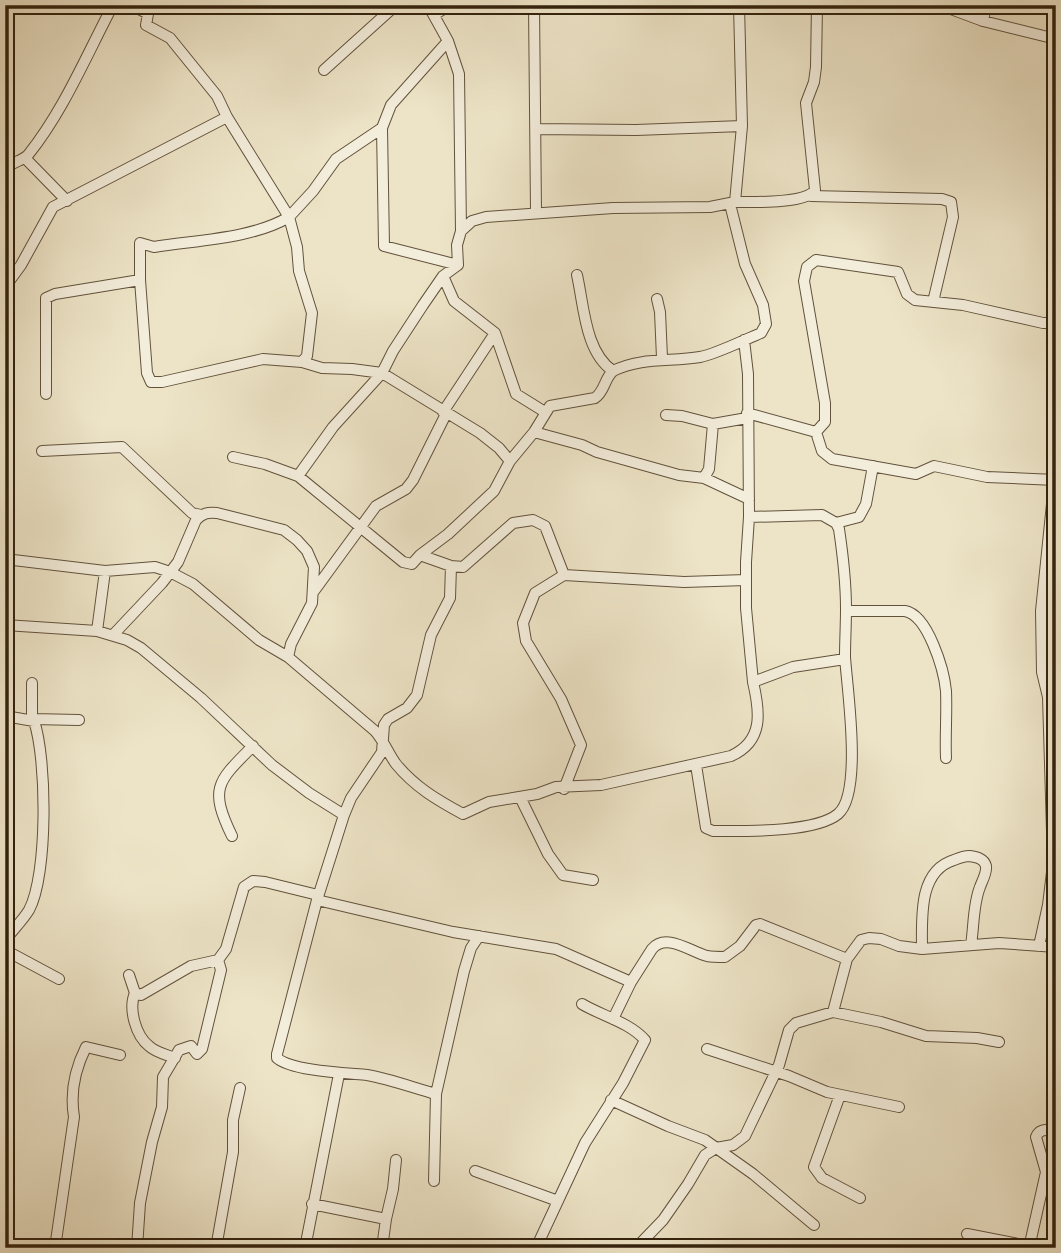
<svg xmlns="http://www.w3.org/2000/svg" width="1061" height="1253" font-family="'IM FELL Double Pica',serif">
<style>
.lines{fill:none;stroke-linecap:round;stroke-linejoin:round}
.minor-casing{stroke:#62523c;stroke-width:12}
.minor{stroke:#f3eddb;stroke-width:10}
</style>
<rect width="100%" height="100%" fill="#ede4c7"/>
<filter id="stains"><feTurbulence type="fractalNoise" baseFrequency=".00286" numOctaves="4"/><feColorMatrix values="0 0 0 0 .2 0 0 0 0 .09 0 0 0 0 .02 0 0 0 .5 -.17"/></filter>
<radialGradient id="worn" r=".72"><stop offset=".6" stop-color="#630" stop-opacity="0"/><stop offset="1" stop-color="#630" stop-opacity=".3"/></radialGradient>
<g class="lines">
<g class="minor-casing">
<path id="minor" d="M428,5L448,41L459,74L461,231
M534,5L536,212
M940,5L983,21L1056,39
M434,15L450,5
M983,21L986,5
M448,41L391,105L382,128L384,246L458,265
M324,70L396,5
M227,117L289,217L313,191L336,159L382,128
M537,129L636,130L742,126
M25,158L67,201
M5,169C12,162 22,161 28,155C64,110 86,56 113,5
M811,196L942,199L951,202L953,217L933,302
M735,202C752,202 806,204 815,190L806,103L814,82L816,67L817,5
M577,275C584,306 585,352 613,371
M443,276L454,301L495,333L516,394L545,412
M5,287L21,265L53,207L227,117L217,96L170,38L146,25L148,14L132,5
M657,299L660,312L662,358
M744,340L748,374L749,517L746,562V608L753,682
M302,362L263,359L162,382H151L147,373L140,280V243L154,247C196,240 252,239 289,217L297,247L299,271L312,313L307,356L302,362L322,368L352,369L382,373L480,433L499,448L510,461L494,491L448,534L420,555L451,566L450,598L431,635L417,695L407,708L388,719L384,725L382,752L351,798L344,815L317,900L277,1054V1058C292,1071 346,1073 367,1075C390,1079 414,1088 436,1094
M46,394V298L55,294L140,280
M747,413L816,432L825,422V403L804,281L807,267L816,260L898,272L907,294L915,300L963,305L1043,323H1056
M666,415L682,416L713,424L709,469L704,478
M713,424L747,418
M534,432L582,445L597,452L679,475L704,478L749,499
M816,432L822,451L832,459L916,474L934,466L987,477L1056,480
M42,451L122,447L192,513L201,515
M233,457L265,464L298,476L403,562L412,564L420,555
M510,461L534,432L550,406L595,398C605,391 604,379 613,371C641,357 671,362 700,357C716,354 744,340 761,333L766,324L763,305L745,264L730,204
M298,476L333,427L382,373L393,351L423,305L443,276L458,265L457,245L461,231L472,221L486,217L613,208L710,207L735,202L742,126L739,5
M836,523L859,517L866,504L873,466
M5,559L105,571L155,567L170,572L193,584L259,640L288,657
M451,566L463,567L513,523L533,520L545,526L564,575
M314,591L376,506L406,489L413,480L446,414L443,412L495,333
M846,611H905C928,615 944,670 946,691C947,713 945,736 946,758
M5,625L97,631L127,640L141,648L201,698L272,765L309,793L344,815
M97,631L105,571
M113,635L162,583L178,562L196,520C203,513 208,512 217,513L284,530L297,540L307,551L314,567L312,603L291,644L288,657L375,731C384,741 388,753 396,764C415,787 437,800 463,814L489,802L537,794L556,787L601,785L731,756C764,741 760,712 753,682L793,667L845,659
M32,683V719L79,720
M5,716L34,721C47,759 48,875 29,910C23,920 13,930 5,940
M696,765L706,828L713,831C743,831 815,833 838,814C863,793 847,688 845,657C845,641 846,625 846,609C846,582 843,556 839,529L836,523L822,515L749,517
M564,789L581,745L561,699L526,641L523,623L535,593L564,575L684,582L746,580
M520,797L548,854L563,875L593,880
M232,836C209,788 217,782 253,746
M317,900L453,932L556,949L631,982
M1039,946L1048,905L1053,864L1048,697L1042,672L1041,611L1052,504L1056,491
M922,949C922,918 918,871 954,860C959,858 964,856 969,856C976,857 984,858 986,866C987,873 982,881 980,887C973,904 974,926 971,945
M5,950L59,979
M129,975L135,993L141,995L191,966L218,960
M135,993C128,1009 136,1036 149,1046C155,1052 167,1055 175,1058
M833,1012L881,1022L926,1036L977,1038L999,1042
M613,1019L631,982L652,949C666,932 691,952 707,956C713,957 720,957 725,957L740,946L756,925L760,924L847,959
M707,1049L789,1076L827,1092L899,1107
M5,1068V1076
M840,1095L814,1167L822,1178L860,1198
M611,1100L668,1126L705,1140L753,1174L814,1225
M475,1171L558,1201
M1046,1172L1036,1137C1039,1128 1048,1130 1056,1130
M434,1181L436,1094L464,971L471,948L479,936
M312,1204L386,1219L382,1248
M386,1219L393,1189L396,1160
M967,1234L1039,1248
M55,1248L74,1117C70,1093 75,1069 86,1047L120,1055
M137,1248L140,1203L152,1142L162,1107L163,1077L179,1050L191,1046L197,1054L202,1049L221,970L218,960L226,949L244,887L253,881L265,882L318,895
M216,1248L233,1152V1120L240,1088
M305,1248L339,1074
M536,1248L585,1143L623,1083L645,1040C629,1022 602,1016 582,1004
M636,1248L663,1220L688,1184L705,1155L716,1148L733,1145L745,1136L779,1065L789,1030L796,1023L833,1012L847,959L861,940L869,938L881,939L899,946L922,949L999,943L1056,947
M1029,1248L1046,1172H1056"/>
</g>
<use href="#minor" class="minor"/>
</g>
<rect width="1061" height="1253" fill="none" stroke="#ede4c7" stroke-width="28"/>
<rect x="7" y="7" width="1047" height="1239" fill="none" stroke="#33220e" stroke-width="3.5"/>
<rect x="14" y="14" width="1033" height="1225" fill="none" stroke="#33220e" stroke-width="2"/>
<rect width="100%" height="100%" filter="url(#stains)"/>
<rect width="100%" height="100%" fill="url(#worn)"/>
</svg>
